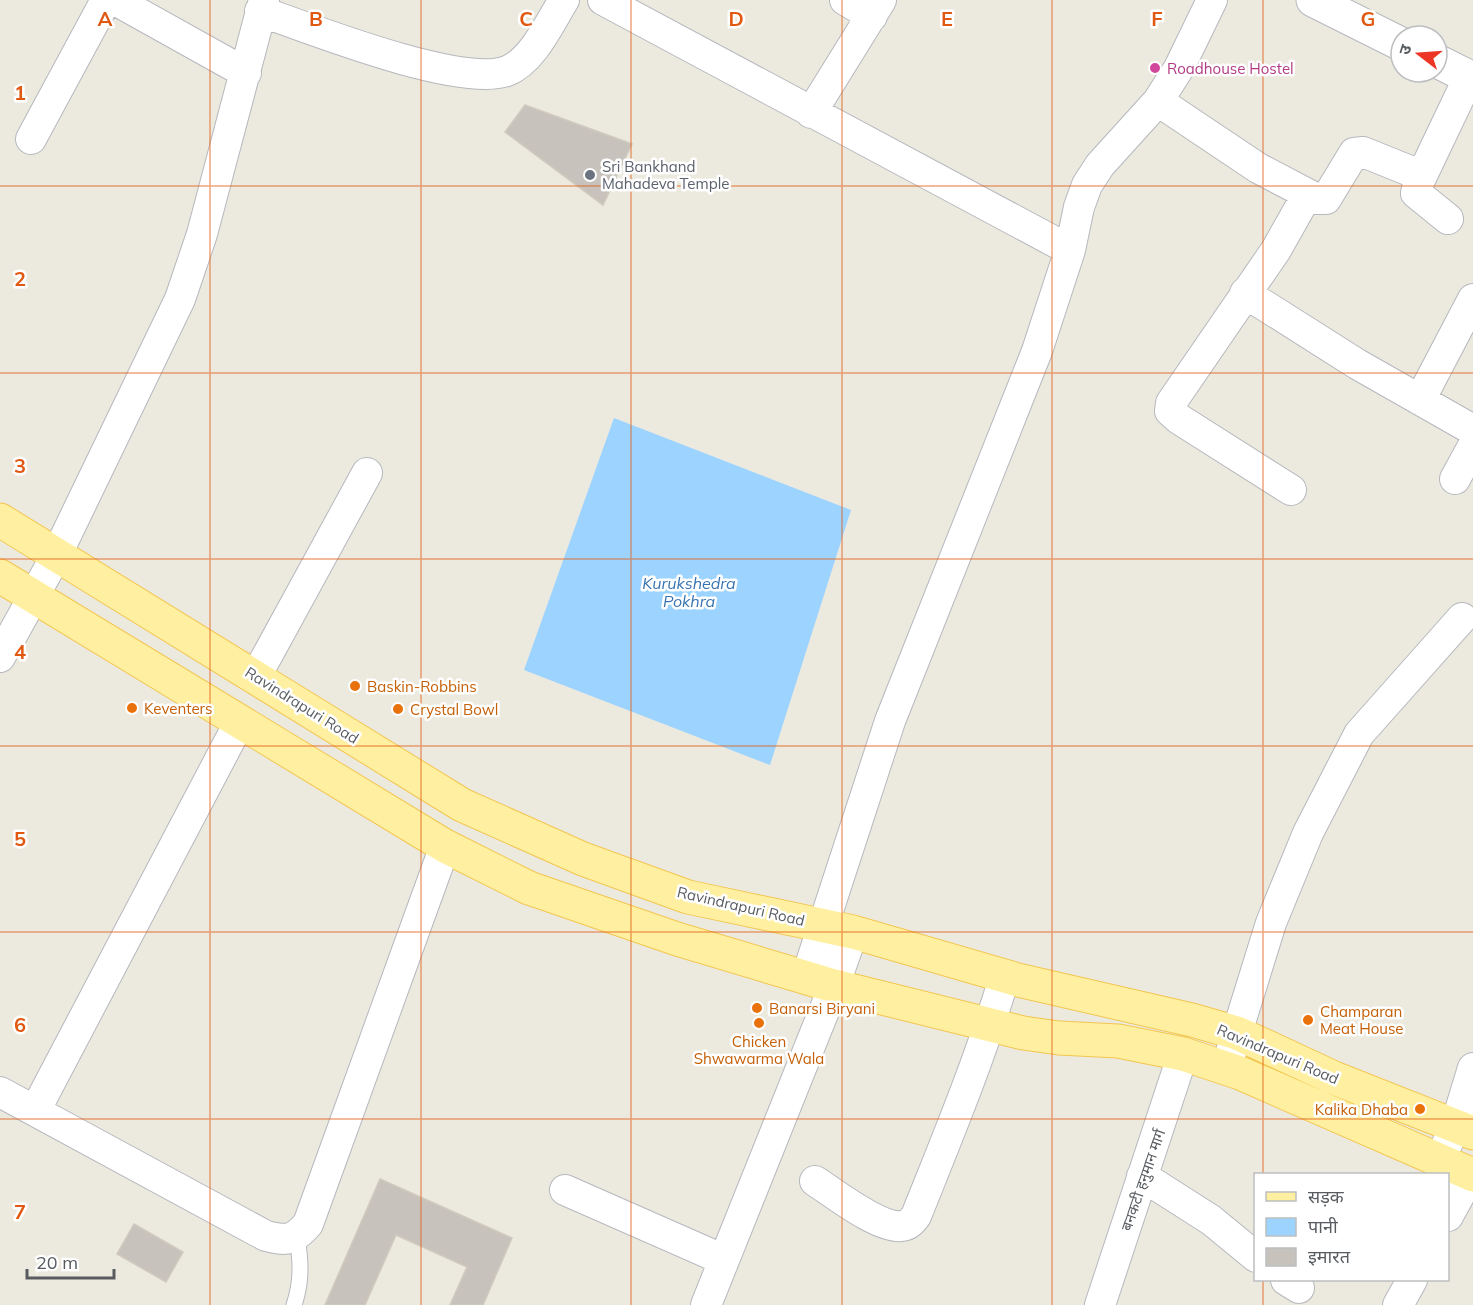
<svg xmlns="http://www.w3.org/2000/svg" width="1473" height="1305" font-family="Mulish,'Noto Sans Devanagari',sans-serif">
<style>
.water{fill:#9cd4ff}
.building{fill:#c7c3bc;stroke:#d0cabe;stroke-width:1.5}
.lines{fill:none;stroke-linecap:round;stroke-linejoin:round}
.service-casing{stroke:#b5b8bd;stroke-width:17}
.minor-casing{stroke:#b5b8bd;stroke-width:32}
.tertiary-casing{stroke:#b5b8bd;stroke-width:35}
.primary-casing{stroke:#f3c650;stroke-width:35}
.service{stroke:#fff;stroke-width:15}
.minor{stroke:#fff;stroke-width:30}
.tertiary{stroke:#fff;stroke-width:33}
.primary{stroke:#fff0a1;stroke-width:33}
.grid{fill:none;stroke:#e15910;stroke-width:1.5;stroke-opacity:0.55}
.hotel-dot{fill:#d1479c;stroke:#fff;stroke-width:2}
.worship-dot{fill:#6b7280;stroke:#fff;stroke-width:2}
.food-dot{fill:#e8710a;stroke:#fff;stroke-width:2}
.labels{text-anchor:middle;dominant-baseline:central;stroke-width:5;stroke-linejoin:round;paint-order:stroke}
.hotel-label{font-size:15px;fill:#b23c85;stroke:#fff;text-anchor:start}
.worship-label{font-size:15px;fill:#5b616d;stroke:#fff;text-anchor:start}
.food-label{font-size:15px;fill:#c56008;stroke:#fff;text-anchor:start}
.street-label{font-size:15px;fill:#585c61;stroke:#fff}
.water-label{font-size:16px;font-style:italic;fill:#3974b2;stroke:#fff}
.grid-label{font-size:20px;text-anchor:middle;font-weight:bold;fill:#e15910;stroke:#fff;stroke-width:5;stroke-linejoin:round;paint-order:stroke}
</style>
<rect width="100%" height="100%" fill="#ece9df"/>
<path class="water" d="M614,418L851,510L770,765L524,670Z"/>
<path class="building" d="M525,105L632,144L603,205L505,132Z
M380,1179L512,1238L483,1305H450L467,1267L396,1235L365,1305H325Z
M134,1224L183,1252L166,1282L117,1254Z"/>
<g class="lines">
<g class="service-casing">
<path id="service" d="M294,1305C302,1281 301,1262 297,1237"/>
</g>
<g class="minor-casing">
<path id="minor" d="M115,0L246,73
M603,0L1070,250
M845,0L872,16
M260,11C311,29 460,88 507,71C533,61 550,22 564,0
M1158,101L1258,168L1317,199H1326L1354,153L1363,152L1420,175
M811,113L881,0
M31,139L106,0
M1448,219L1416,193L1418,184L1469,77
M1245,293L1357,364L1473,430
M1420,400L1473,299
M1455,479L1473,446
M1291,490L1179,419L1170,411L1171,403L1276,250L1307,195
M0,657L56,556L180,299L202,234L264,0
M256,676L367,473
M806,978L890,721L1037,351L1070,250L1079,207L1087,185L1100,165L1158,101L1179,68L1212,0
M1226,1068L1271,923L1308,833L1359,734L1462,618
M0,1092L266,1236C287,1241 293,1241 308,1224L445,846
M35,1111L239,723
M1439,1161L1455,1127L1473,1068
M1142,1176L1211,1220L1256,1257
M815,1181C834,1193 879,1229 902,1226C909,1225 912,1221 916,1216C948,1136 981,1057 1005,975
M565,1190L724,1260
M1448,1216L1471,1174
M1286,1280L1299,1288
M706,1305L834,986L853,932
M1100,1305L1183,1054
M1398,1305L1412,1280"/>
</g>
<g class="tertiary-casing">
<path id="tertiary" d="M1313,0L1401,44
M1437,61L1473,79"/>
</g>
<g class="primary-casing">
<path id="primary" d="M0,520L462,805L583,859L688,897L853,932L1018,980L1192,1020L1237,1033L1334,1078L1473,1133
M0,576L445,846L529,888L677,939L834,986L1023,1033L1059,1038L1118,1041L1183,1054L1240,1073L1473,1175"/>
</g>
<use href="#service" class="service"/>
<use href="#minor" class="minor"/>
<use href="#tertiary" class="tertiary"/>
<use href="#primary" class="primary"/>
</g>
<path class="grid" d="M210,0V1305M421,0V1305M631,0V1305M842,0V1305M1052,0V1305M1263,0V1174M0,186H1473M0,373H1473M0,559H1473M0,746H1473M0,932H1473M0,1119H1473M1263,1280V1305"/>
<circle class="hotel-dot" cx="1155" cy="68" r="6"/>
<circle class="worship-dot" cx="590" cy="175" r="6"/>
<g class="food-dot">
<circle cx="355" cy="686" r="6"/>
<circle cx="132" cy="708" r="6"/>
<circle cx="398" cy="709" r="6"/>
<circle cx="757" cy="1008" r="6"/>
<circle cx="1308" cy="1020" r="6"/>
<circle cx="759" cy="1023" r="6"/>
<circle cx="1420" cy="1109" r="6"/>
</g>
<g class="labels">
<g class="hotel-label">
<text x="1167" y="68">Roadhouse Hostel</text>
</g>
<g class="worship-label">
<text x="602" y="166">Sri Bankhand<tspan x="602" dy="17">Mahadeva Temple</tspan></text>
</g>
<g class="food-label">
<text x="367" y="686">Baskin-Robbins</text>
<text x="144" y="708">Keventers</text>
<text x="410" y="709">Crystal Bowl</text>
<text x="769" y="1008">Banarsi Biryani</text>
<text x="1320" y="1011">Champaran<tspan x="1320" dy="17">Meat House</tspan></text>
<text x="759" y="1041" text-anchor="middle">Chicken<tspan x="759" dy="17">Shwawarma Wala</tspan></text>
<text x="1408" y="1109" text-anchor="end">Kalika Dhaba</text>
</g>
<g class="street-label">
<text transform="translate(302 705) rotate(32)">Ravindrapuri Road</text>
<text transform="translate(741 906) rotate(13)">Ravindrapuri Road</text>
<text transform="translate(1278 1054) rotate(23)">Ravindrapuri Road</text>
<text transform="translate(1143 1180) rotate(-71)">बनकटी हनुमान मार्ग</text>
</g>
<g class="water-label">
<text x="689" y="583">Kurukshedra<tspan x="689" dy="18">Pokhra</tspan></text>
</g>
</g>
<g class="grid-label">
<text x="105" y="26">A</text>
<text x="316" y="26">B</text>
<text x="526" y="26">C</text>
<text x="736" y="26">D</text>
<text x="947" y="26">E</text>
<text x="1157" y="26">F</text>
<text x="1368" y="26">G</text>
<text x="20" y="100">1</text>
<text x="20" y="286">2</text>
<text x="20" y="473">3</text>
<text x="20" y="659">4</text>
<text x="20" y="846">5</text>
<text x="20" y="1032">6</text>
<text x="20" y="1219">7</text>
</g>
<rect x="1254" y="1173" width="195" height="108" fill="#ffffff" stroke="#bcbec0" stroke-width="1.5"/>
<rect x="1266" y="1192" width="30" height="9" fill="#fff0a1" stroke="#bcbec0" stroke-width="1.5"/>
<text x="1308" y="1203" font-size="18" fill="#585c61">सड़क</text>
<rect x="1266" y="1218" width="30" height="18" fill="#9cd4ff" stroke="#bcbec0" stroke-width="1.5"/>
<text x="1308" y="1233" font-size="18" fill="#585c61">पानी</text>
<rect x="1266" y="1248" width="30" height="18" fill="#c7c3bc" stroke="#bcbec0" stroke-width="1.5"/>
<text x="1308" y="1263" font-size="18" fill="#585c61">इमारत</text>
<g transform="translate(1419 54) rotate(287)"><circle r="28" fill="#ffffff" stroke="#bcbec0" stroke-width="1.5"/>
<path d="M0-4.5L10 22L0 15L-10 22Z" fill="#ec3525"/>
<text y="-9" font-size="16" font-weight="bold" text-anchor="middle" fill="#585c61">उ</text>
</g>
<path d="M27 1269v9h87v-9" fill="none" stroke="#585c61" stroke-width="3"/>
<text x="36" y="1269" font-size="18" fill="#585c61" stroke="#ffffff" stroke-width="4.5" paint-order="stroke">20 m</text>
</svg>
